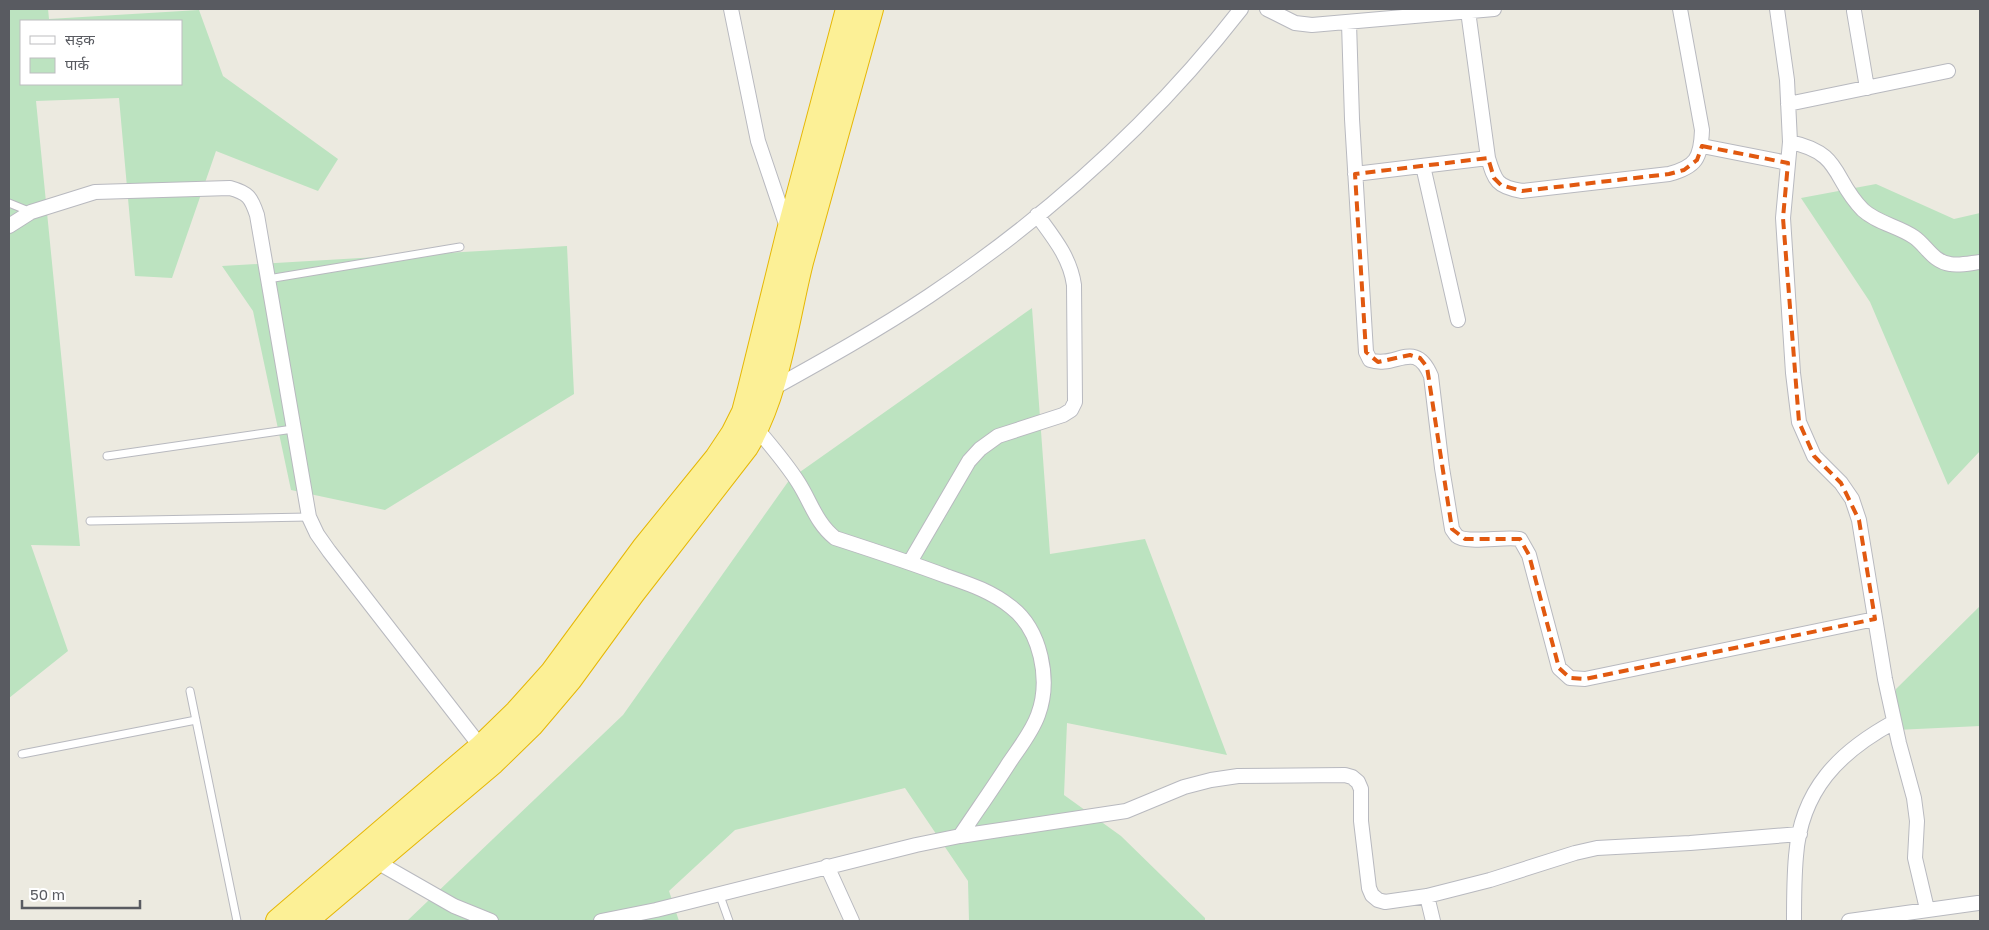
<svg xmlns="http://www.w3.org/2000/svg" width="1989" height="930" font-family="'Golos Text','Noto Sans Devanagari',sans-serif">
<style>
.green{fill:#bce3c0;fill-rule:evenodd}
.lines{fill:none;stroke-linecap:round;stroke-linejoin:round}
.service-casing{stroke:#b8b9bf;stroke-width:9}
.minor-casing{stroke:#b8b9bf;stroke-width:16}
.trunk-casing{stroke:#e6b705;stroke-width:26}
.service{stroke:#fff;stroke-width:7}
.minor{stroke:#fff;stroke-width:14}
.trunk{stroke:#fcf096;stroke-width:24}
.marked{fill:none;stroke:#e15910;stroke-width:4;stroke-dasharray:10 6;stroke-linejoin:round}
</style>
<rect width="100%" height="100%" fill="#eceae0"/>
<path class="green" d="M9,9H48L49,19L199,10L223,76L338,159L318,191L216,151L172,278L135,276L119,98L36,101L80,546L31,545L68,651L9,698ZM21,21H181V84H21Z
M1876,184L1954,219L1980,213V451L1948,485L1870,302L1801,198Z
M567,246L574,394L385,510L291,490L253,311L222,266Z
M1032,308L1050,554L1145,539L1227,755L1067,723L1064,795L1121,836L1205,918V921H969L968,881L905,788L735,830L669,891L679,921H407L623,715L790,479Z
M1980,606V726L1896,730V689Z"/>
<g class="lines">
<g class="service-casing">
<path id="service" d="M9,203L31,212
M268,279L460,247
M107,456L293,429
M90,521L309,517
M190,691L237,921
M22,754L196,720
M719,893L729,921"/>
</g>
<g class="minor-casing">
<path id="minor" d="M731,9L758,141L788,230
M1267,9L1295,23L1312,25L1494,9
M1777,9L1787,80L1790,142L1783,218L1793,373L1799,422L1814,456L1841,483L1852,499L1859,520L1885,679L1899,743L1914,798L1917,821L1915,858L1927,909
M1468,11L1488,158C1495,181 1497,187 1522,191L1669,174C1696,167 1701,158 1702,130L1680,9
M1854,11L1867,88
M1349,23L1352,119L1366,352L1370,360C1396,369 1415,338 1431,376L1442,468L1452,529C1454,532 1455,534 1457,536C1466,544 1506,536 1520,539L1529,555L1559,668L1570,678L1585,679L1875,619
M1788,104L1948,71
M1790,142C1843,153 1832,179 1863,210C1877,223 1898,226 1914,237C1926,245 1933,262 1950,264C1959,266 1971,263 1980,262
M1702,146L1788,163
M1423,166L1458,320
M1355,174L1488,158
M9,226L31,212L95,192L230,188C248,193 251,197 257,215L309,517L317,534L329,551L481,747
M770,390C824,360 878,330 929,296C1047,217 1154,121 1241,9
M757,429C771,446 786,463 798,482C811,502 816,523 835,538C872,550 909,562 946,576C969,584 991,591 1011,607C1041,630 1051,680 1038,715C1032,732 1019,748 1009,763C993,788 976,812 960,836
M910,562L969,461L980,449L998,436L1063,415L1071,410L1075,402L1074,285C1070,257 1053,237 1037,215
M377,862L454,906L491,921
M827,866L852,921
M1427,896L1433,921
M601,921L656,910L916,845L960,836L1126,811L1184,787L1211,780L1238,776L1345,775L1352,777L1358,782L1361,789V821L1369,888L1372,895L1378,900L1385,902L1427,896L1490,880L1575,853L1597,848L1690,843L1800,834
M1794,921C1794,900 1794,878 1796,856C1801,790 1839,752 1894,722
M1849,921L1978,903"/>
</g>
<g class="trunk-casing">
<path id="trunk" d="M278,921L481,747L517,712L552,673L644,548L717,458L733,434L744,412L750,389L789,231L848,9
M305,921L493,762L531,725L570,679L632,594L746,447C778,394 786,322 801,262C824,177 848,93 871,9"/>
</g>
<use href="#service" class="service"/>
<use href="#minor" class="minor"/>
<use href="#trunk" class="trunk"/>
</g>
<path class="marked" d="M1702,146L1788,163L1783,218L1799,422L1814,456L1841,483L1859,520L1875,619L1585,679L1570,678L1559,668L1529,555L1520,539H1465L1452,529L1427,367L1420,358L1410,355L1378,362L1366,352L1355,174L1488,158L1494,178L1501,185L1522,191L1669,174L1684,170L1697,160Z"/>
<rect width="1989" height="930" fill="none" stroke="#595b61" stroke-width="20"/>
<rect x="20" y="20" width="162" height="65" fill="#ffffff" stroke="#bdbdc0"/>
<rect x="30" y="36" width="25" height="8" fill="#ffffff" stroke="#bdbdc0"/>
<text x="65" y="45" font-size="15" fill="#595b61">सड़क</text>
<rect x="30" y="58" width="25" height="15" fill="#bce3c0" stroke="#bdbdc0"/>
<text x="65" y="70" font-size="15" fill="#595b61">पार्क</text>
<path d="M22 900v8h118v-8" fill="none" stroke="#595b61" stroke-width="2.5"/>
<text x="30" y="900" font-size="15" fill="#595b61" stroke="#ffffff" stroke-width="4" paint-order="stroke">50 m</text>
</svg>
